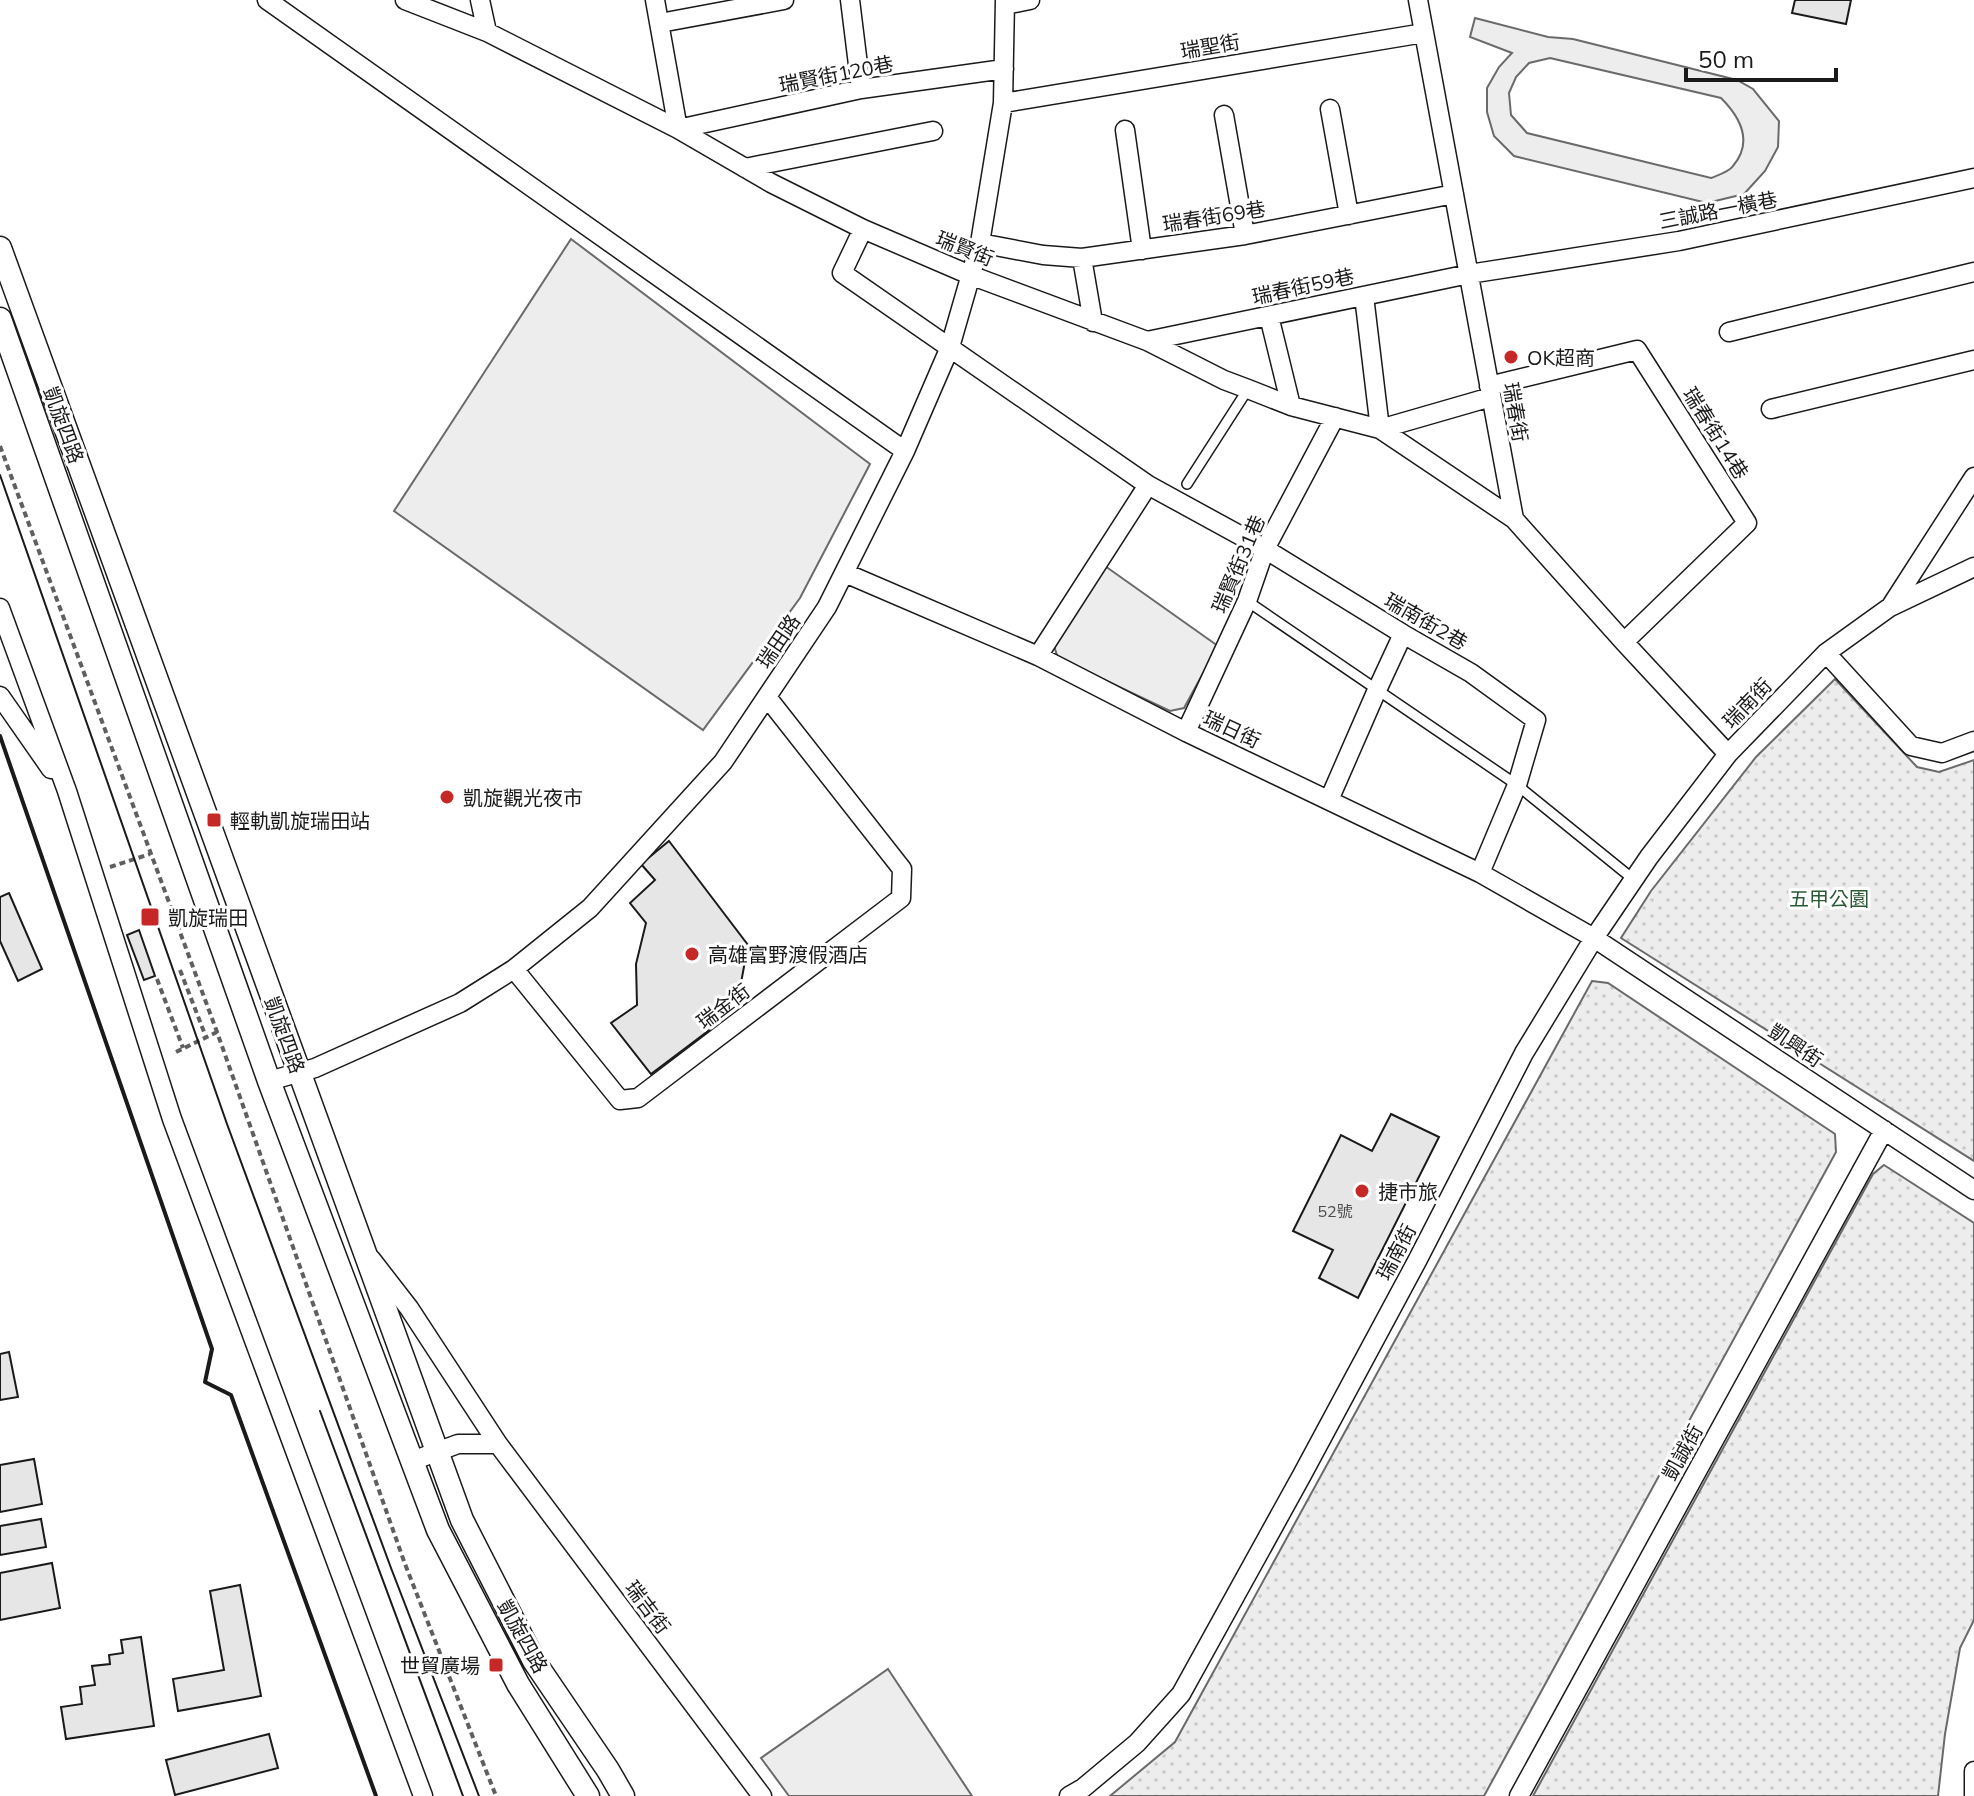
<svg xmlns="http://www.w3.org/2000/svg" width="1974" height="1796" font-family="Mulish,'Noto Sans TC',sans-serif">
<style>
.green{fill:url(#green-dots);stroke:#6a6a6a;stroke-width:2}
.pitch{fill:#ededed;stroke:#6a6a6a;stroke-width:2;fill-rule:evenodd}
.building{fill:#e6e6e6;stroke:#1a1a1a;stroke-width:2}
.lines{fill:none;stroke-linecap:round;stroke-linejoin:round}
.service-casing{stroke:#1a1a1a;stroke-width:12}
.minor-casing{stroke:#1a1a1a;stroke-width:21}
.tertiary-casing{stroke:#1a1a1a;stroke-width:25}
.path{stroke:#5f5f5f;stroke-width:4;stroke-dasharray:6 4;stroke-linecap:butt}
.service{stroke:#fff;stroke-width:9}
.minor{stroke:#fff;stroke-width:18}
.tertiary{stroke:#fff;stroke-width:22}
.tram{stroke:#1a1a1a;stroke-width:2}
.wall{stroke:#1a1a1a;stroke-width:4}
.poi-dot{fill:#c62828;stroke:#fff;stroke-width:3}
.labels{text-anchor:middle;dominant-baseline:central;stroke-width:6;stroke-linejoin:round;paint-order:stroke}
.number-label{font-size:16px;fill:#4d4d4d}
.street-label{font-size:20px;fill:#1a1a1a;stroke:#fff}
.poi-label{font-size:20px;fill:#1a1a1a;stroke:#fff;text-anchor:start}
.park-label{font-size:20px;fill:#2b5a34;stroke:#fff}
</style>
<defs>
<pattern id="green-dots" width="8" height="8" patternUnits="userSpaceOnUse" patternTransform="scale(2)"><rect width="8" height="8" fill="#ededed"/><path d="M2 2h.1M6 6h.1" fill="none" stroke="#cbcbcb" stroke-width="1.8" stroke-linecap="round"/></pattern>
</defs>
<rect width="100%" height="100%" fill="#fff"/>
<path class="green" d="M1835,679L1917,767L1939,772L1974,760V1161L1621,938L1651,891L1756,757Z
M1592,981L1608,983L1835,1134L1836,1152L1484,1796H1110L1175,1742Z
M1884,1165L1974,1223V1620L1960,1648L1945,1734L1938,1796H1533L1873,1174Z"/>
<path class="pitch" d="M1475,18L1548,37L1573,39L1737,80L1753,89L1779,121L1778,147L1765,171L1744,194L1707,203L1514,156L1494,136L1487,112V88L1499,67L1512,53L1470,37ZM1550,58L1721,98C1740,117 1754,141 1733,166C1729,172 1718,175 1711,178L1527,133L1511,115L1509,93L1516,77L1529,63Z
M571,239L870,464L800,598L703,730L394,511Z
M1105,566L1218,646L1184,708L1170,711L1058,658L1054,646Z
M888,1669L972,1796H789L761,1758Z"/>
<path class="building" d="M1795,0H1851L1846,24L1792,13Z
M669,841L748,945L736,1010L651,1074L611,1023L637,1005L636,964L646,923L630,903L655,880L641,864Z
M9,893L42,969L18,981L0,941V897Z
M139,930L155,976L144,980L127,935Z
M1391,1114L1439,1137L1358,1298L1319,1278L1333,1250L1293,1231L1341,1135L1372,1151Z
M9,1352L18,1397L0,1400V1354Z
M34,1459L42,1504L0,1512V1465Z
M41,1519L46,1547L0,1555V1526Z
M52,1563L60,1608L0,1620V1573Z
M240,1585L261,1696L178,1711L173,1679L224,1670L210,1591Z
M141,1637L154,1726L66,1739L61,1707L82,1704L80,1687L95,1685L92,1666L110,1664L109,1655L123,1653L121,1640Z
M269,1734L278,1768L175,1795L166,1760Z"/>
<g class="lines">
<g class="service-casing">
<path id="service" d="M1187,484L1248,389
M1247,601L1517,785L1633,879"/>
</g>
<g class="minor-casing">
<path id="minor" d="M267,0L905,451
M405,0L487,32L678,129L771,183L863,229L970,275L1147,341L1224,380L1248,389L1291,406L1380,429L1514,519
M480,0L487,32
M655,0L678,129L861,89L1004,69
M850,0L861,89
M1418,0L1514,519L1624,642L1728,754
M1005,5L1030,0
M660,23L784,0
M1003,103L1424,33
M1330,109L1349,215
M1224,115L1245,235
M1125,130L1142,250
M745,168L933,131
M863,229L842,273L1148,485L1038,656
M980,243L1043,255L1082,258L1245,235L1454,194
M1082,258L1093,322
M1364,296L1380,429L1491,397
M1269,316L1291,406
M1729,332L1974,272
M1147,341L1469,274L1679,241L1974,178
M1489,386L1637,350L1747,523L1624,642
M1771,409L1974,360
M1148,485L1265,549L1403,634L1471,673L1536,720L1517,785L1480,873
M845,573L1038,656L1186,732L1480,873L1594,938L1974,1190
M1891,606L1974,477
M0,608L67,791L172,1119L423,1796
M1826,653L1911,746L1942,753L1974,741
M0,696L51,769
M1186,732L1247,601L1265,549L1335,417
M1329,800L1377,690L1403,634
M514,969L620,1100L638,1098L901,898L902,869L767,697
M269,1081L315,1068L460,1003L514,969L590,908L723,762L827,607L905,451L950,347L980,243L1003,103L1005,0
M371,1259L409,1308L498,1444
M412,1461L458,1444H498L762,1796
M1069,1796L1083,1788L1137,1743L1181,1694L1302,1475L1417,1261L1524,1053L1594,938L1649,857L1728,754L1826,653L1890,607L1974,567
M1519,1796L1884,1130
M1974,1796V1771"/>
</g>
<g class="tertiary-casing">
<path id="tertiary" d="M0,248L462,1520L534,1661L608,1770L623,1796
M0,319L269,1081L438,1530L518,1684L588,1796"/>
</g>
<path class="path" d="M0,446L217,1032L405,1564L496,1796
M110,867L150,854
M180,970L206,1037
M157,979L183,1048
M176,1052L217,1032"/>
<use href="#service" class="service"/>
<use href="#minor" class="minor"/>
<use href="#tertiary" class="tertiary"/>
<path class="tram" d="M0,475L227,1124L391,1568L479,1796
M320,1411L463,1796"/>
<path class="wall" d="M0,736L212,1349L205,1382L231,1395L376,1796"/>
</g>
<g class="poi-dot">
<circle cx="1511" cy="357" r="8"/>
<circle cx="447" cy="797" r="8"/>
<rect x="206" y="812" width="16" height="16" rx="4"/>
<rect x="140" y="907" width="20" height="20" rx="4"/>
<circle cx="692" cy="954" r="8"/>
<circle cx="1362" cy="1191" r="8"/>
<rect x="488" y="1657" width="16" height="16" rx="4"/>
</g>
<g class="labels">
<g class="number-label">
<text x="1335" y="1211">52號</text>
</g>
<g class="street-label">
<text transform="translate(1210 46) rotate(-10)">瑞聖街</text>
<text transform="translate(836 74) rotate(-11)">瑞賢街120巷</text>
<text transform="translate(1718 210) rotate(-11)">三誠路一橫巷</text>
<text transform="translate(1214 216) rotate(-9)">瑞春街69巷</text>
<text transform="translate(965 248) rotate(22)">瑞賢街</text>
<text transform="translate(1303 286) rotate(-12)">瑞春街59巷</text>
<text transform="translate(1516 412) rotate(80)">瑞春街</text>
<text transform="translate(64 425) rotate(70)">凱旋四路</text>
<text transform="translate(1716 433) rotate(58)">瑞春街14巷</text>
<text transform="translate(1238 564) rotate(-67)">瑞賢街31巷</text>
<text transform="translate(1426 621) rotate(30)">瑞南街2巷</text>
<text transform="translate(778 641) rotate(-56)">瑞田路</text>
<text transform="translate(1747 703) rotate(-46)">瑞南街</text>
<text transform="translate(1232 729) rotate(25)">瑞日街</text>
<text transform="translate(723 1006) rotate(-37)">瑞金街</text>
<text transform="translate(285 1035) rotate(70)">凱旋四路</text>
<text transform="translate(1796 1045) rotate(34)">凱興街</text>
<text transform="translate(1396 1252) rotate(-62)">瑞南街</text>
<text transform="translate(1682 1452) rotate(-61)">凱誠街</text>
<text transform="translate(648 1607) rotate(53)">瑞吉街</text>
<text transform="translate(523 1636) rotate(61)">凱旋四路</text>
</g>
<g class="poi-label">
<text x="1527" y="357">OK超商</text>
<text x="463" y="797">凱旋觀光夜市</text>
<text x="230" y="820">輕軌凱旋瑞田站</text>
<text x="168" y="917">凱旋瑞田</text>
<text x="708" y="954">高雄富野渡假酒店</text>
<text x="1378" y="1191">捷市旅</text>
<text x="480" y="1665" text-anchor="end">世貿廣場</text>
</g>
<g class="park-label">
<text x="1829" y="898">五甲公園</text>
</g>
</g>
<path d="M1686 68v12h150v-12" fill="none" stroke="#1a1a1a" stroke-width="4"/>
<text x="1698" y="68" font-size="24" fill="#1a1a1a" stroke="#ffffff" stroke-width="6" paint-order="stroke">50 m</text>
</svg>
